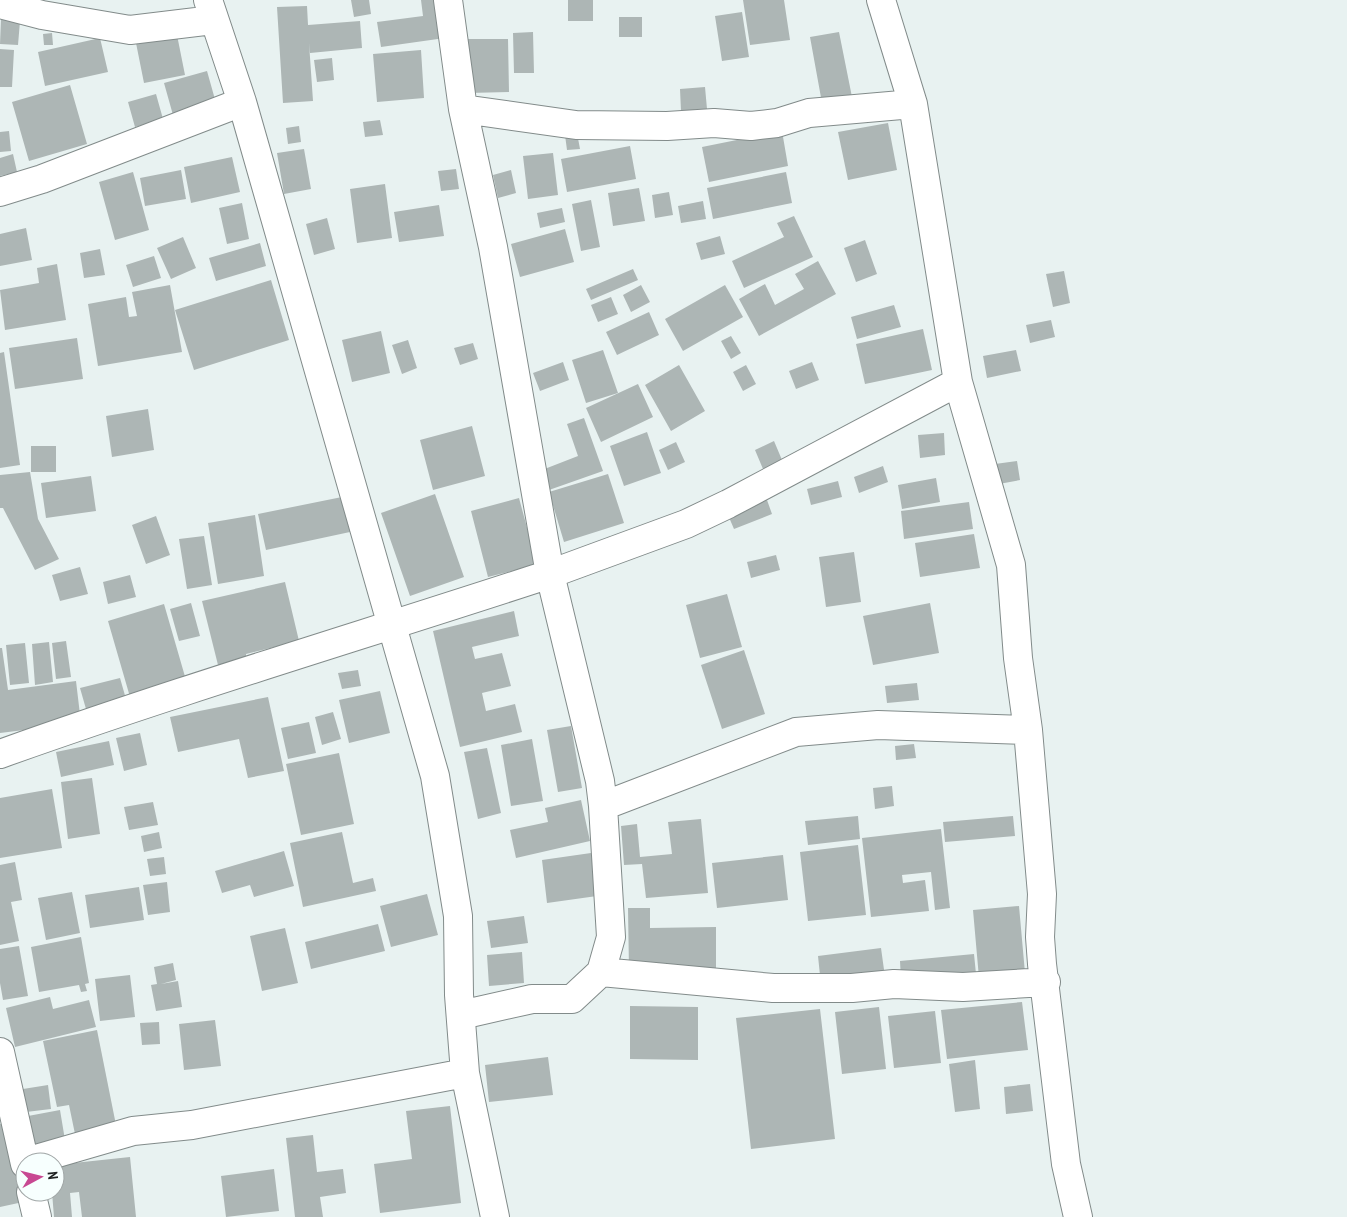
<svg xmlns="http://www.w3.org/2000/svg" width="1347" height="1217" font-family="'PT Sans Narrow',sans-serif">
<style>
.building{fill:#adb6b5}
.lines{fill:none;stroke-linecap:round;stroke-linejoin:round}
.minor-casing{stroke:#828b8a;stroke-width:30}
.minor{stroke:#fff;stroke-width:28}
</style>
<rect width="100%" height="100%" fill="#e8f2f1"/>
<path class="building" d="M351,0H369L371,14L354,17Z
M421,0H439L445,38L381,47L377,22L423,16Z
M568,0H593V21H568Z
M743,0H784L790,40L750,45Z
M307,6L308,25L360,21L362,48L310,53L309,43L313,101L283,103L277,7Z
M742,12L749,57L722,61L715,16Z
M619,17H642V37H619Z
M1,19L20,21L18,45L0,44Z
M176,30L185,75L144,83L135,38Z
M533,32L534,73H514L513,33Z
M839,32L852,97L822,103L810,37Z
M52,33L53,45H44L43,34Z
M100,38L108,72L45,86L38,52Z
M467,39H508L509,92L468,93Z
M0,49L14,50L12,87H0Z
M421,50L424,98L377,102L373,54Z
M332,58L334,80L317,82L314,60Z
M207,71L216,103L173,115L164,83Z
M70,85L87,144L29,161L12,102Z
M705,87L707,109L681,111L680,89Z
M156,94L163,119L135,127L128,102Z
M380,120L383,135L365,137L363,122Z
M888,123L897,170L848,180L838,132Z
M299,126L301,142L288,144L286,128Z
M9,131L11,151L0,152V132Z
M782,131L788,166L709,182L702,147Z
M577,133L580,149L567,150L565,135Z
M630,146L636,179L567,192L561,159Z
M304,149L311,189L284,194L277,153Z
M553,153L558,195L528,199L523,156Z
M13,154L17,172L0,176V158Z
M232,157L240,192L191,203L184,167Z
M456,169L459,189L441,191L438,171Z
M181,170L186,199L145,206L140,178Z
M511,170L516,193L498,198L493,175Z
M133,172L149,230L115,240L99,182Z
M786,172L792,203L713,219L707,188Z
M385,184L392,238L357,243L350,189Z
M639,188L645,221L613,226L608,193Z
M669,192L673,215L655,218L652,195Z
M591,200L600,247L581,251L572,204Z
M703,201L706,219L681,223L678,206Z
M242,203L249,239L227,244L219,208Z
M439,205L444,236L399,242L394,212Z
M562,208L565,222L540,228L537,213Z
M794,216L813,257L744,288L732,261L784,237L777,223Z
M327,218L335,249L314,255L306,224Z
M26,228L32,260L0,266V234Z
M565,229L574,262L520,277L511,244Z
M720,236L725,254L701,260L696,243Z
M183,237L196,268L171,279L157,248Z
M865,240L877,274L856,282L844,248Z
M260,243L266,266L216,281L209,258Z
M100,249L105,275L84,278L80,253Z
M154,256L161,278L133,287L126,265Z
M818,261L836,294L759,336L739,299L765,284L775,305L804,289L795,274Z
M57,264L66,320L5,330L0,290L39,283L37,268Z
M633,269L638,280L591,300L586,289Z
M1064,271L1070,303L1053,307L1046,274Z
M271,280L289,340L194,370L175,310Z
M170,285L182,352L98,366L88,304L126,297L129,317L137,316L132,292Z
M641,285L650,302L631,312L623,295Z
M725,285L743,317L683,351L665,319Z
M611,297L618,314L598,322L591,305Z
M894,305L901,327L857,339L851,317Z
M649,312L659,335L617,355L606,332Z
M1051,320L1055,337L1030,343L1026,325Z
M923,329L932,370L865,384L856,344Z
M381,331L390,373L352,382L342,340Z
M731,336L741,353L731,359L721,341Z
M77,338L83,379L15,389L9,348Z
M408,340L417,368L402,374L392,345Z
M473,343L478,359L460,365L454,348Z
M603,350L618,393L586,403L572,360Z
M1016,350L1021,371L987,378L983,356Z
M4,352L20,465L0,468V353Z
M563,362L569,380L540,391L533,373Z
M812,362L819,380L796,389L789,371Z
M679,365L705,411L671,431L645,385Z
M746,365L756,384L743,391L733,372Z
M638,384L653,417L601,442L586,408Z
M148,409L154,450L112,457L106,416Z
M584,418L603,471L549,490L542,470L578,456L567,424Z
M472,426L485,476L433,490L420,440Z
M647,432L661,473L624,486L610,446Z
M944,433L945,455L920,458L918,435Z
M774,441L782,460L763,469L755,450Z
M676,442L685,462L668,470L659,450Z
M31,446H56V472H31Z
M1017,461L1020,480L999,484L995,464Z
M883,466L888,482L859,493L854,477Z
M30,472L38,519L59,559L35,570L3,508H0V475Z
M608,474L624,523L564,542L549,492Z
M91,476L96,511L46,518L41,483Z
M936,478L940,502L902,509L898,485Z
M838,481L842,497L811,505L807,489Z
M435,494L464,577L410,596L381,513Z
M342,497L350,532L266,550L258,514Z
M519,498L537,565L488,577L471,511Z
M767,500L772,514L734,529L728,515Z
M969,502L973,529L904,539L901,511Z
M255,515L264,576L218,584L208,523Z
M156,516L170,555L146,564L132,525Z
M974,534L980,568L920,577L915,543Z
M204,536L212,585L187,589L179,539Z
M854,552L861,602L826,607L819,557Z
M776,555L780,570L751,578L747,562Z
M80,567L88,594L60,601L52,575Z
M130,575L136,597L108,604L103,582Z
M285,582L299,641L246,654V658L218,665L202,601Z
M727,594L742,647L700,658L686,605Z
M191,603L200,636L179,641L170,609Z
M930,603L939,653L873,665L863,616Z
M164,604L186,680L130,697L108,621Z
M514,611L519,636L472,647L475,659L502,653L511,686L482,693L486,711L515,704L522,732L460,747L433,631Z
M66,641L71,677L56,679L52,643Z
M49,642L53,682L35,685L32,644Z
M25,643L29,683L10,685L6,645Z
M0,648H2L8,690L76,681L81,723L0,733Z
M744,650L765,714L722,729L701,665Z
M358,670L361,686L342,689L338,673Z
M120,678L128,706L88,716L80,688Z
M917,683L919,700L887,703L885,686Z
M380,691L390,733L349,743L339,700Z
M268,697L284,771L248,778L239,739L178,752L170,717Z
M333,712L341,739L322,745L315,717Z
M309,722L316,753L288,759L281,728Z
M571,726L582,788L558,792L547,730Z
M140,733L147,765L124,771L116,738Z
M532,739L543,801L511,806L501,745Z
M109,741L114,765L61,777L56,752Z
M914,744L916,758L896,760L895,746Z
M487,748L501,813L478,819L464,752Z
M339,753L354,824L301,835L286,764Z
M92,778L100,834L68,839L61,782Z
M892,786L894,806L875,809L873,788Z
M52,789L62,848L0,858V798Z
M581,800L590,841L516,858L510,830L548,822L545,808Z
M153,802L158,825L129,830L124,807Z
M858,816L860,839L808,845L805,821Z
M1013,816L1015,836L945,842L943,822Z
M701,819L708,893L646,898L642,864L624,865L621,826L637,824L640,857L672,854L668,822Z
M941,829L950,908L935,910L931,872L902,875L903,883L925,880L929,911L871,917L862,838Z
M159,832L162,848L144,852L141,836Z
M342,832L353,883L373,878L376,891L303,907L290,843Z
M858,845L866,915L808,921L800,852Z
M284,851L294,886L254,897L250,885L222,893L215,871Z
M591,853L597,896L547,903L542,860Z
M783,855L788,900L717,908L712,863Z
M164,857L166,874L150,876L147,859Z
M15,862L22,900L11,902L19,941L0,945V865Z
M167,882L170,912L148,915L143,885Z
M139,887L144,920L90,928L85,895Z
M72,892L80,933L46,940L38,898Z
M427,894L438,935L391,947L380,906Z
M1019,906L1025,973L979,978L973,910Z
M628,908H650V928L716,927V969L629,971Z
M524,916L528,943L491,948L487,921Z
M378,924L385,951L311,969L305,942Z
M285,928L298,983L262,991L250,936Z
M81,937L89,983L85,984L87,991L81,992L79,985L39,992L31,947Z
M19,946L28,996L3,1000L0,983V949Z
M881,948L885,977L821,985L818,956Z
M522,952L524,983L489,986L487,955Z
M974,954L976,974L901,980L900,961Z
M173,963L176,980L161,984L178,981L182,1007L156,1011L151,985L157,984L154,967Z
M130,975L135,1017L100,1021L95,979Z
M50,997L53,1009L89,1000L96,1027L15,1047L6,1008Z
M1022,1002L1028,1050L947,1059L941,1010Z
M630,1006L698,1007V1060L630,1059Z
M879,1007L886,1069L842,1074L835,1012Z
M820,1009L835,1139L751,1149L736,1018Z
M935,1011L941,1063L894,1068L888,1016Z
M215,1020L221,1066L184,1070L179,1024Z
M159,1022L160,1044L142,1045L140,1023Z
M97,1030L116,1125L75,1134L69,1105L57,1107L43,1041Z
M548,1057L553,1095L489,1102L485,1065Z
M975,1060L980,1109L955,1112L949,1064Z
M1030,1084L1033,1111L1006,1114L1004,1087Z
M48,1085L51,1109L26,1112L23,1089Z
M450,1106L461,1203L380,1213L374,1164L412,1159L406,1111Z
M60,1110L65,1140L33,1146L28,1116Z
M6,1122L23,1202L0,1207V1124Z
M313,1135L317,1172L343,1169L346,1193L320,1197L323,1217H295L286,1138Z
M130,1157L136,1217H82L79,1192L70,1193L72,1217H54L52,1192H55V1165Z
M274,1169L279,1211L226,1217L221,1176Z"/>
<g class="lines">
<g class="minor-casing">
<path id="minor" d="M208,0L242,102L435,776L458,916L459,995L465,1073L495,1217
M881,0L913,104L958,382L1011,565L1018,658L1028,730L1042,894L1040,937L1042,964L1066,1164L1078,1217
M0,4L42,15L130,30L213,20
M463,109L576,125L667,126L714,123L751,126L777,123L809,113L913,104
M0,192L42,179L242,102
M0,754C182,689 367,634 550,574L493,247L463,109L448,0
M603,806L796,732L878,725L1028,730
M601,972L773,988H852L894,984L963,987L1046,982
M461,1015L532,999H572L601,972L611,937L603,806L600,781L550,574L686,524L728,504L958,382
M0,1052L25,1164
M26,1162L133,1131L192,1125L465,1073
M31,1192L37,1217"/>
</g>
<use href="#minor" class="minor"/>
</g>
<g transform="translate(40 1177) rotate(83)"><circle r="24" fill="#f7fffe" stroke="#a0a6a6"/>
<path d="M0-4L9 19L0 12L-9 19Z" fill="#c84892"/>
<text y="-8" font-size="14" font-weight="bold" text-anchor="middle" fill="#1e2121">N</text>
</g>
</svg>
